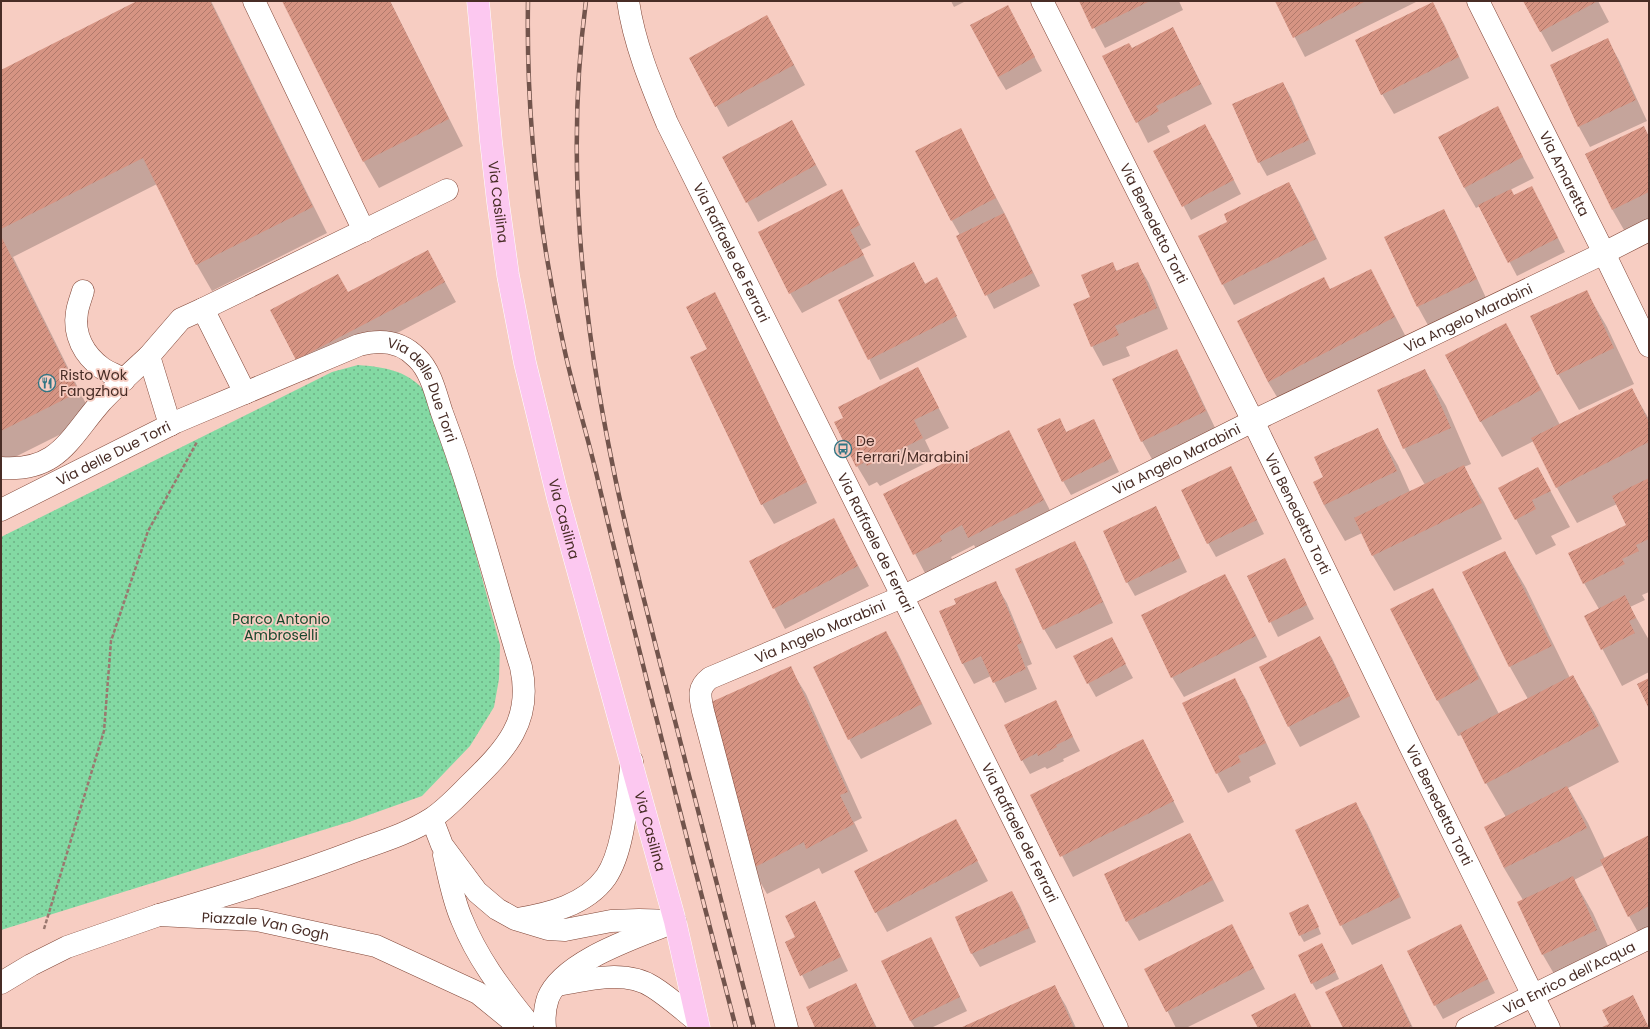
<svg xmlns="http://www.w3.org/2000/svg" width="1650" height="1029" font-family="Poppins,sans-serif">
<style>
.grass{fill:url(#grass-dots)}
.shadow{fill:#0003}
.building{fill:url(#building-hatch)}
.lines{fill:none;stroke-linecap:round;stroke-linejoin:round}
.minor-casing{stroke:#804637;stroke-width:23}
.major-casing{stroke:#fff;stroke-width:23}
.path{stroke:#9a786f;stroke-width:2.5;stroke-dasharray:4 2;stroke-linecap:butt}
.minor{stroke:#fff;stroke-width:22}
.major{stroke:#fcc8f0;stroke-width:22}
.rail-casing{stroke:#72544c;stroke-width:4.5}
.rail{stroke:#f7cdc2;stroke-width:3;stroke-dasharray:9;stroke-linecap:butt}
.labels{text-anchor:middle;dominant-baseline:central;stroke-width:3.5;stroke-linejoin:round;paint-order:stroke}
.street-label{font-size:14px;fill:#482d26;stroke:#f7cdc2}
.poi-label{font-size:14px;fill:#482d26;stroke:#f7cdc2;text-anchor:start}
.park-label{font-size:14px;fill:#19482d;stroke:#f7cdc2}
</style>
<defs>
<pattern id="grass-dots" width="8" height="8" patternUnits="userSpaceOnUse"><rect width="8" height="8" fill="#83d9a3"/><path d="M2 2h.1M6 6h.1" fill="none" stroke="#6db085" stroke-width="1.8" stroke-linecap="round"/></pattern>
<pattern id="building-hatch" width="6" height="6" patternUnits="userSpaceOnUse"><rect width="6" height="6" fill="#d69483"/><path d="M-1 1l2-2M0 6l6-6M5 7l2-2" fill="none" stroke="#b0796b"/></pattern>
</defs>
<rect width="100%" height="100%" fill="#f7cdc2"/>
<path class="grass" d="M358,365C384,367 405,370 423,389C430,396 434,408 439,417L500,645L499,679L494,707L470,746L422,796L352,821L1,930V537L332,372Z"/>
<path class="shadow" d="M139,1H211L327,233L212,291L197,265L157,184L13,257L93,418L1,464V71Z
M284,1H390L463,146L379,188L364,162Z
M951,1H966L954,7Z
M1080,1H1179L1183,10L1105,48Z
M1276,1H1418L1305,57Z
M1524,1H1598L1609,22L1552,52Z
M1432,4L1444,24L1469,78L1394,114L1382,94Z
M1015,20L1042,71L1006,90L998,77Z
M1173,29L1212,104L1167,126L1170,132L1148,143L1104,56L1132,49Z
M779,37L805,85L728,127L690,58Z
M1607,39L1619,60L1647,121L1590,147L1579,127L1551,65Z
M1283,83L1291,97L1316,154L1267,176L1259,162Z
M1497,108L1534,178L1510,190L1514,196L1539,200L1565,252L1517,276L1480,206L1476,208L1464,187Z
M1643,127L1649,137V218L1624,230L1612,209Z
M960,129L1007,218L1040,286L994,309L957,237L960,235L952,221Z
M1213,139L1241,194L1191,220L1155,152Z
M803,141L827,185L758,222L747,202Z
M1289,183L1300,203L1327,259L1234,305L1223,285L1229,222Z
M841,190L871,245L861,250L874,276L802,313L790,293Z
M1444,211L1455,231L1487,300L1429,327L1418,307Z
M428,251L456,302L308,380L297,360Z
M913,263L926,285L937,279L967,337L880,380L839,300Z
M1112,263L1117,271L1137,263L1149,283L1168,329L1126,347L1130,356L1103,366L1092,346L1091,297Z
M1371,270L1406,337L1280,402L1268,382L1331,290Z
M1586,291L1607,327L1634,384L1579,410L1558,374Z
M715,294L726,314L817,503L774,524L762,504Z
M1505,325L1526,360L1560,425L1632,390L1649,419V592L1642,595L1645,600L1630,607L1649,640V672L1622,686L1585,616L1599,609L1584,583L1628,526L1617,504L1577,523L1557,488L1534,441L1502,457L1481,422L1447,355Z
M1177,351L1188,371L1217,432L1153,461L1142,441Z
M918,368L949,428L925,440L934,459L880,486L877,482L869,486L857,466L845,418Z
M1425,370L1446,406L1471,464L1464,467L1484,502L1502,539L1394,591L1373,556L1362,533L1345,541L1324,505L1314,482L1324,478L1377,429L1398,465L1410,492L1425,485L1404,448Z
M1060,420L1067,433L1094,420L1119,472L1071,495L1063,481Z
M1009,431L1055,520L981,557L974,545L951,557L953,561L926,575L884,494Z
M1231,467L1264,534L1216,557L1208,543Z
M1538,468L1570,527L1551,536L1556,545L1536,555L1516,519Z
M1156,507L1187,572L1135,596L1127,582Z
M834,520L869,586L785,629L750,562Z
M1075,543L1086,563L1113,623L1056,649L1044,629Z
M1505,552L1526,588L1570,678L1573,676L1594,712L1619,762L1568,788L1588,823L1605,859L1649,836V952L1629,916L1603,865L1574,880L1593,913L1617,966L1564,991L1543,955L1519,902L1523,900L1504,868L1506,817L1486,783L1462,735L1458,736L1438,701L1433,589L1453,625L1499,714L1528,699L1510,667L1463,573Z
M1284,559L1314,619L1278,637L1248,577Z
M1225,575L1236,595L1267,657L1184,697L1172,677Z
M995,583L1007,603L1032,664L1027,666L1037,689L1005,703L991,676L974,684L963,664L957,604Z
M886,632L898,653L932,724L861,759L849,739Z
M1320,638L1332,658L1360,717L1300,747L1289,727Z
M1119,652L1133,678L1096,697L1088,683Z
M790,668L806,694L862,818L854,822L868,851L822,874L819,868L767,894L752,868Z
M1234,679L1246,699L1276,764L1249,777L1251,782L1228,793L1217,773Z
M1055,701L1080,751L1063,759L1064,761L1047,769L1045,767L1030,774L1022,760Z
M1143,740L1184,822L1073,877L1031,796Z
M1355,803L1367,823L1411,918L1352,945L1341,925Z
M956,820L988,881L887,932L876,912Z
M1190,834L1201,855L1224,901L1139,941L1127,921Z
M1012,892L1020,906L1036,942L980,967L972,954L956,917Z
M1312,912L1321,934L1304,942L1300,935Z
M822,916L848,971L809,989L786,943L796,938Z
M1232,926L1265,989L1186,1028H1176L1146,969Z
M1468,939L1495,993L1443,1019L1435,1005Z
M1326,951L1339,979L1316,990L1312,983Z
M938,952L967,1011L931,1028H915L910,1020Z
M1381,966L1393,986L1413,1028H1344Z
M855,985L877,1028H816Z
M1054,986L1066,1006L1076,1028H962Z"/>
<path class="building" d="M137,1H210L313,207L196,265L143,158L1,229V70Z
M282,1H390L449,119L363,162Z
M1079,1H1150L1092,29Z
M1275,1H1366L1293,38Z
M1523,1H1598L1540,32Z
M1433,2L1459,57L1381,95L1355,40Z
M1008,5L1035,57L998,77L970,25Z
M767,15L794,65L715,107L689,58Z
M1173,27L1201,84L1156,106L1159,111L1136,123L1102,56L1129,43L1132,48Z
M1608,38L1636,100L1578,127L1550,65Z
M1283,82L1309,140L1258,163L1232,104Z
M1498,106L1523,157L1464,188L1438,137Z
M792,120L816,165L746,203L722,157Z
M1205,124L1234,180L1182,207L1153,151Z
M1644,126L1649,137V192L1612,210L1585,154Z
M961,128L996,198L951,221L915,151Z
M1289,182L1316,239L1222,285L1198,236L1227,222L1224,214Z
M1532,186L1558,238L1508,263L1478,205L1511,189L1514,195Z
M842,189L860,225L850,230L864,255L789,294L758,232Z
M1444,209L1477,279L1417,307L1384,237Z
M1004,213L1033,273L985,296L956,236Z
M1,236L79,392L1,431Z
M428,250L445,282L296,360L270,310L338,274L348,292Z
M914,262L925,284L937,277L957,316L868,360L838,300Z
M1113,262L1116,271L1138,262L1157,308L1115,326L1119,335L1091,347L1073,304L1090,297L1081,275Z
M1371,269L1395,317L1268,382L1237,321L1324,277L1330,289Z
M1587,290L1614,348L1557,375L1530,316Z
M715,292L807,482L761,505L690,357L707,349L686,307Z
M1506,323L1541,390L1480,422L1445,355Z
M1177,349L1206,411L1141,442L1112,379Z
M918,367L939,408L914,420L923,438L867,466L865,462L856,467L834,422L843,418L838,407Z
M1425,369L1451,428L1403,449L1377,390Z
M1632,388L1649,422V442L1556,488L1531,438Z
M1060,418L1066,432L1094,419L1112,458L1062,482L1037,429Z
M1378,428L1397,471L1324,505L1313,482L1323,477L1314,457Z
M1009,430L1044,500L968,538L962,525L940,536L942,541L913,555L883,494Z
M1464,465L1482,503L1372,556L1354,518Z
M1231,466L1257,520L1207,544L1181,490Z
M1538,467L1551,491L1532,500L1536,509L1515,520L1498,488Z
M1649,478V539L1636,545L1639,551L1622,559L1625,564L1583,584L1568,553L1626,525L1612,496Z
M1156,506L1180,558L1126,583L1103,531Z
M834,518L858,566L773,609L749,561Z
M1075,541L1103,602L1043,630L1015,569Z
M1505,551L1552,646L1509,667L1462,572Z
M1285,558L1307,605L1269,623L1247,576Z
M1225,574L1256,636L1171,678L1141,615Z
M996,581L1022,643L1017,645L1026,669L993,683L981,656L962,664L939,611L956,604L954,599Z
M1433,588L1479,679L1437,701L1390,609Z
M1625,595L1636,618L1629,621L1635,633L1601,650L1584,616Z
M886,631L922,704L848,740L813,667Z
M1320,636L1350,696L1288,727L1259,667Z
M1112,637L1126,664L1087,684L1073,656Z
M791,666L848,792L840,795L854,824L806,849L804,842L751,869L709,703Z
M1573,675L1599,726L1485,784L1460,733Z
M1235,678L1266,743L1238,756L1241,762L1216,774L1182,703Z
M1649,678V709L1637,684Z
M1056,700L1073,737L1056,745L1057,747L1038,756L1037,753L1021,761L1004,725Z
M1143,739L1174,801L1060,857L1030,795Z
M1567,786L1587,828L1504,868L1484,827Z
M1356,802L1400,897L1340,926L1295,830Z
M956,819L978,861L875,913L854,871Z
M1190,833L1213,880L1126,922L1104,874Z
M1649,835V906L1628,917L1600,860Z
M1573,876L1597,930L1542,955L1517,902Z
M1012,891L1029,928L971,954L955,917Z
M815,901L841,957L800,976L785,942L795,937L785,916Z
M1308,904L1319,927L1299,936L1289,913Z
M1232,924L1254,968L1166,1012L1144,969Z
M1461,924L1488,979L1434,1006L1407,951Z
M931,937L960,997L910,1021L881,961Z
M1322,943L1336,972L1311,984L1298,955Z
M1382,964L1411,1026L1406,1028H1343L1325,992Z
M856,983L876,1028H815L806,1007Z
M1055,985L1074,1028H960Z
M1295,993L1312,1028H1258L1251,1015Z
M1633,995L1649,1028H1600L1609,1024L1602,1010Z"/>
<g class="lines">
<g class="minor-casing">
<g id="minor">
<path d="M254,1L364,231"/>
<path id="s1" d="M628,1C634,43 651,84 667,123L1117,1028"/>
<path id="s2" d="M1042,1L1253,421L1410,746L1549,1028"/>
<path id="s3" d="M1478,1L1604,253L1649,346"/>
<path d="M83,291C81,298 78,305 77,312C73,335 84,355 102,368C109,373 117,375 124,380"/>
<path d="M203,309L447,190"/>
<path d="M170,425L149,356L181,319L203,309L245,393"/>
<path d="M1,468C59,472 69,438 102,401C117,385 133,371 149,356"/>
<path id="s4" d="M1,510L176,422L359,345C381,339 401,341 417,358C431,371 436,395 442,413C473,495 495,582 521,667C533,721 506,749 469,785C458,796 445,810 431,819C409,833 383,841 358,850C293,875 226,895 159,915"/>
<path d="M432,819L442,845L477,892L497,909L515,919L548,929L565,930L611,921L639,920L675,921"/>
<path d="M444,855C449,877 453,900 462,920C477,957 500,988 525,1019"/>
<path d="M517,919C548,914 586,905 606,877C625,849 627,794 632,761"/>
<path id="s5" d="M1,983L31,965L67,947L159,915L257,920L376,946L478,993L521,1028"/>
<path d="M557,985C588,980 625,969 653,987C669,997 683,1010 697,1021"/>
<path d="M545,1028C544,1018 545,1007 548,998C563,961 635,938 669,924"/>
<path id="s6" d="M787,1028L703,711C700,697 697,688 710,678L902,597L1253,421L1604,253L1649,230"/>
<path id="s7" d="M1467,1028L1649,938"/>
</g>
</g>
<g class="major-casing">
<g id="major">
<path id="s8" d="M478,1L491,141L498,202L508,275L525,363L558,498L675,921L699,1028"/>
</g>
</g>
<path class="path" d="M44,929L104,731L111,641L148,531L197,442"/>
<use href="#minor" class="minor"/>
<use href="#major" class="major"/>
<g class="rail-casing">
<path id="rail" d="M528,1C526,119 539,236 565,352C575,397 589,440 599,485C642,667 689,847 736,1028
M586,1C565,158 582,318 614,472C626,532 642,591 657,651C689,777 722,902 754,1028"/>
</g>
<use href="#rail" class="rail"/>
</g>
<defs>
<g id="restaurant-ring" transform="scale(0.9)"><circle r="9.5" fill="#f7cdc2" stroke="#317584" stroke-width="1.5"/><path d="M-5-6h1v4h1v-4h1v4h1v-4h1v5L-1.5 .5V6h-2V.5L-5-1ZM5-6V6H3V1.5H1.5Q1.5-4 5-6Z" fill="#317584"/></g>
<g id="bus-ring" transform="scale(0.9)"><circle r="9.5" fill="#f7cdc2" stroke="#317584" stroke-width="1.5"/><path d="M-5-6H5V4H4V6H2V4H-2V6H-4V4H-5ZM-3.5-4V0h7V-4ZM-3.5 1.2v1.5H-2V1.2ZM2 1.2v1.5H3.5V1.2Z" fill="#317584"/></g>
</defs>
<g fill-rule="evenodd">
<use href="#restaurant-ring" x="47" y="383"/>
<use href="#bus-ring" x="843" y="449"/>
</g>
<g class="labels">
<g class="street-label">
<text stroke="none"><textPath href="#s3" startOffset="193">Via Amaretta</textPath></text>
<text stroke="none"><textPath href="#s8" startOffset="202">Via Casilina</textPath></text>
<text stroke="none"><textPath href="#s2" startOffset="249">Via Benedetto Torti</textPath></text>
<text stroke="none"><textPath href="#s1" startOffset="273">Via Raffaele de Ferrari</textPath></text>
<text stroke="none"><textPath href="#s6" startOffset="1204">Via Angelo Marabini</textPath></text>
<text stroke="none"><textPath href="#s4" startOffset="486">Via delle Due Torri</textPath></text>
<text stroke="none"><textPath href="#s4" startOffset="126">Via delle Due Torri</textPath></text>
<text stroke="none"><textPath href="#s6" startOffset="880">Via Angelo Marabini</textPath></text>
<text stroke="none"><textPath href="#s2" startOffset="573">Via Benedetto Torti</textPath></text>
<text stroke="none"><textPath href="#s8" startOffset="526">Via Casilina</textPath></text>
<text stroke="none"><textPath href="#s1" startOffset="597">Via Raffaele de Ferrari</textPath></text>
<text stroke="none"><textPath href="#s6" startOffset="484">Via Angelo Marabini</textPath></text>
<text stroke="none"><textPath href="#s2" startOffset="897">Via Benedetto Torti</textPath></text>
<text stroke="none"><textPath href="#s8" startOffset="850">Via Casilina</textPath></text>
<text stroke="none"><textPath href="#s1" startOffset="921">Via Raffaele de Ferrari</textPath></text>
<text stroke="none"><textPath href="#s5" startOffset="280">Piazzale Van Gogh</textPath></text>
<text stroke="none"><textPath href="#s7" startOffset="114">Via Enrico dell'Acqua</textPath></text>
</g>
<g class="poi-label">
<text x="60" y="375">Risto Wok<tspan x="60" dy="16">Fangzhou</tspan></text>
<text x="856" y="441">De<tspan x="856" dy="16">Ferrari/Marabini</tspan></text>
</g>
<g class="park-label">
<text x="281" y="619">Parco Antonio<tspan x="281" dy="16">Ambroselli</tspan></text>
</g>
</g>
<rect width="1650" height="1029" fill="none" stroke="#482d26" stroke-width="4"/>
</svg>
